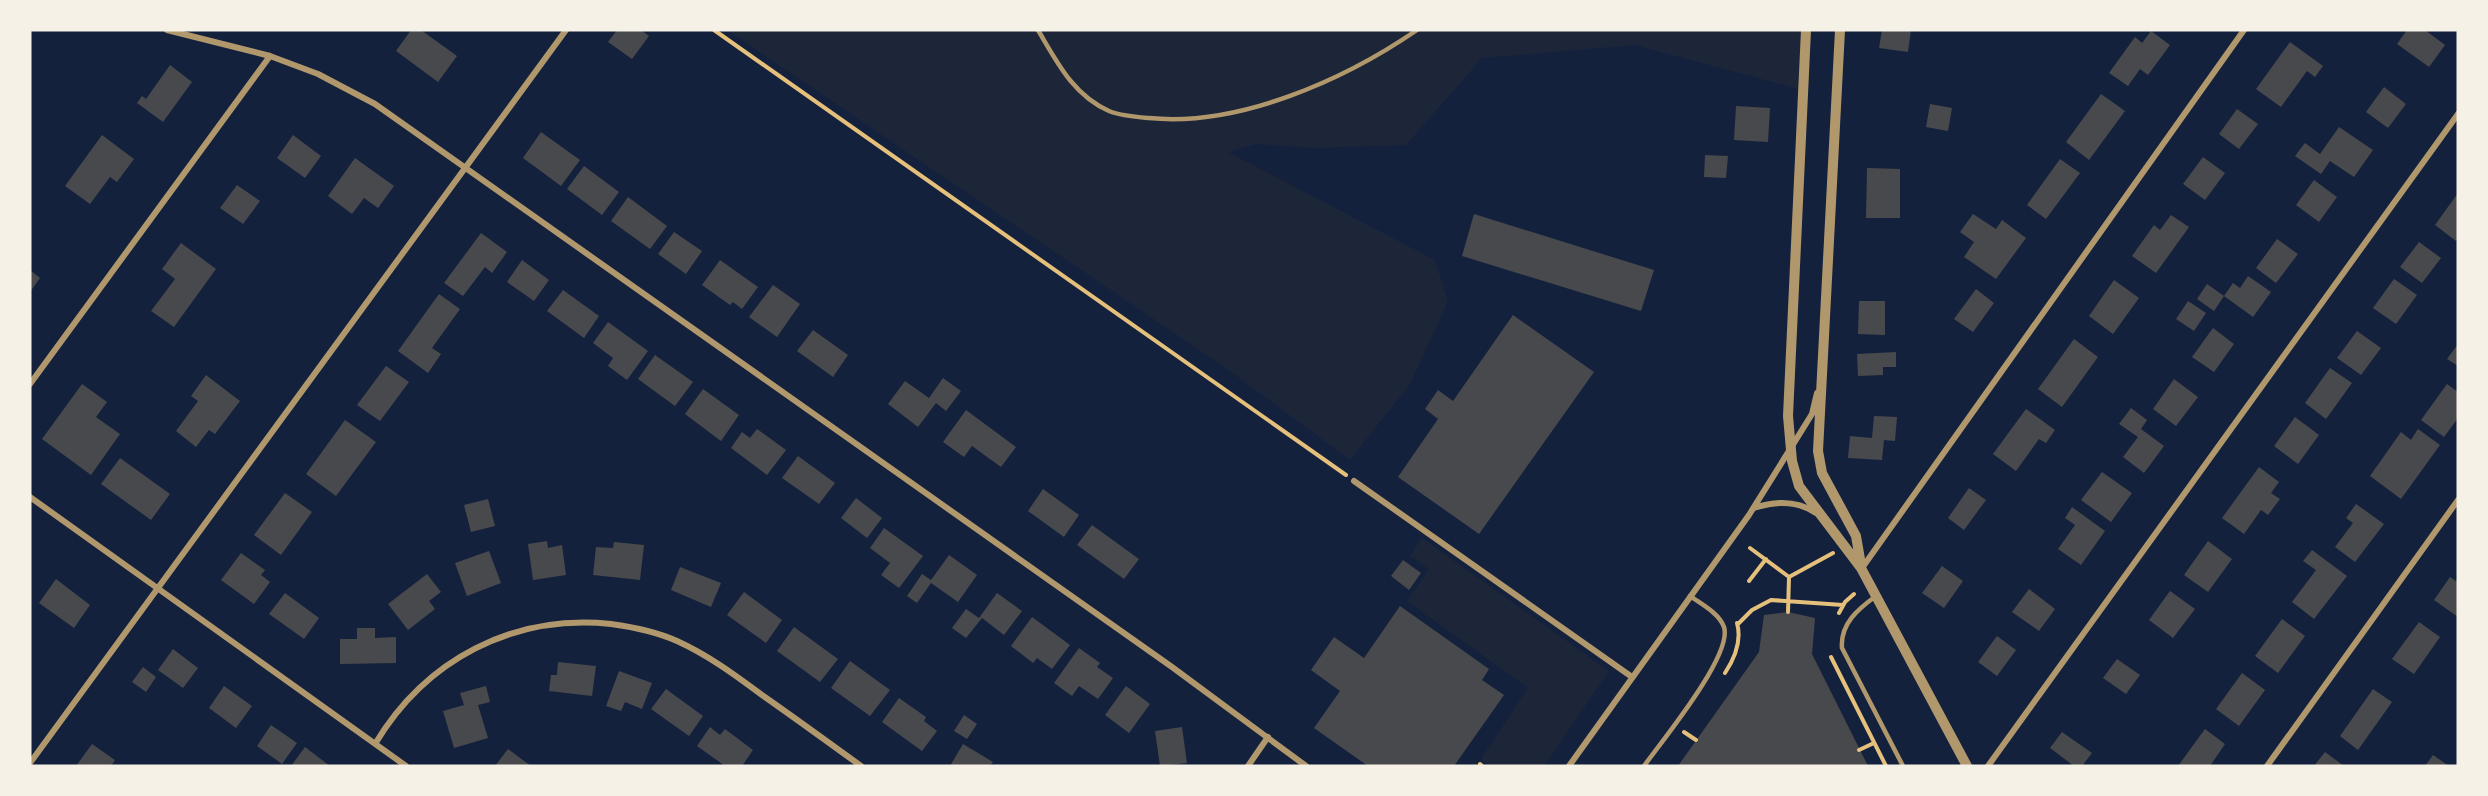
<svg xmlns="http://www.w3.org/2000/svg" width="2488" height="796" font-family="'IBM Plex Sans',sans-serif">
<style>
.green{fill:#1d2539}
.building{fill:#48494c}
.lines{fill:none;stroke-linecap:round;stroke-linejoin:round}
.path{stroke:#e5c07b;stroke-width:4}
.service{stroke:#b1986c;stroke-width:4.5}
.minor{stroke:#b1986c;stroke-width:6}
.tertiary{stroke:#b1986c;stroke-width:10}
</style>
<rect width="100%" height="100%" fill="#14213d"/>
<path class="green" d="M727,30H1802L1799,89L1635,45L1482,58L1406,145L1315,148L1256,144L1228,152L1435,260L1448,301L1410,384L1350,460L1223,366Z
M1422,538L1609,671L1544,766H1491L1481,759L1528,688L1407,601L1429,569L1410,556Z"/>
<path class="building" d="M411,30H421L457,56L438,82L396,51Z
M617,30H641L649,36L632,59L608,42Z
M1882,30H1911L1908,52L1879,48Z
M2407,30H2425L2445,45L2429,67L2397,44Z
M2151,31L2170,45L2148,75L2140,69L2128,86L2109,73L2135,37L2142,43Z
M2290,42L2323,66L2315,77L2307,71L2281,107L2256,89Z
M170,65L192,82L163,122L137,103L142,96L146,99Z
M2384,87L2406,104L2388,128L2366,112Z
M2101,94L2125,111L2089,160L2066,142Z
M1930,104L1952,108L1948,131L1926,127Z
M1736,106L1770,108L1768,142L1734,140Z
M2237,109L2258,124L2239,149L2219,134Z
M2339,127L2373,150L2354,177L2330,161L2321,174L2295,156L2305,143L2320,154Z
M541,132L580,160L561,186L523,158Z
M102,135L134,159L117,182L110,177L90,204L65,186Z
M293,135L321,156L305,178L277,158Z
M1705,155L1728,156L1726,178L1704,177Z
M2203,157L2225,173L2205,200L2183,184Z
M355,158L394,186L378,208L364,198L352,214L328,196Z
M2060,159L2080,173L2046,219L2027,205Z
M584,166L619,192L602,215L567,189Z
M1867,168L1900,169V218H1866Z
M2314,180L2337,197L2319,222L2296,205Z
M237,185L260,201L243,224L220,208Z
M2458,193V239L2456,241L2435,225Z
M628,197L667,226L650,249L611,221Z
M1474,214L1654,270L1641,311L1462,256Z
M1973,214L1996,229L2002,220L2026,238L1996,279L1964,257L1974,242L1960,232Z
M2171,215L2189,227L2156,273L2132,256L2154,225L2160,230Z
M674,232L702,251L686,274L658,254Z
M481,233L507,252L492,273L485,267L463,296L444,283Z
M2277,239L2298,254L2276,283L2256,268Z
M2419,242L2441,258L2422,283L2400,267Z
M181,243L216,269L174,327L151,311L175,279L162,269Z
M522,260L549,280L534,301L507,282Z
M720,260L758,287L742,309L733,302L730,305L702,285Z
M30,270L40,278L30,292Z
M2248,276L2271,292L2253,317L2224,296L2233,283L2240,288Z
M2394,279L2417,295L2396,324L2373,308Z
M2114,280L2139,298L2113,334L2089,316Z
M2207,284L2224,296L2214,311L2197,299Z
M773,285L800,304L777,337L749,317Z
M1976,289L1994,303L1973,332L1954,319Z
M563,290L599,316L584,338L547,311Z
M439,294L460,309L432,348L441,354L428,373L398,351Z
M1859,301H1885V335L1858,334Z
M2188,301L2206,313L2194,331L2176,319Z
M1513,315L1594,372L1479,534L1398,477L1438,419L1425,409L1438,390L1453,401Z
M608,322L648,351L627,380L608,366L613,358L593,343Z
M2213,328L2234,344L2214,372L2192,357Z
M813,330L848,355L833,377L797,351Z
M2357,331L2381,348L2361,375L2337,358Z
M2074,339L2098,357L2062,407L2038,389Z
M2458,344V366L2447,359Z
M1896,352V367H1883V375L1858,376L1857,354Z
M655,355L693,382L675,406L638,379Z
M386,366L409,382L380,421L357,405Z
M2330,368L2352,383L2326,419L2305,403Z
M206,375L240,401L215,434L209,430L196,447L176,431L198,401L191,396Z
M943,378L961,391L946,411L936,403L918,427L888,404L905,381L929,398Z
M2174,379L2198,397L2176,426L2153,409Z
M82,384L107,402L96,417L120,434L91,475L42,439Z
M2447,384L2458,392V418L2444,437L2421,420Z
M703,389L739,415L721,441L685,414Z
M2131,408L2147,420L2141,429L2164,446L2144,473L2123,457L2138,437L2119,424Z
M2026,409L2055,430L2046,443L2039,439L2016,471L1993,454Z
M966,410L1016,447L1001,467L972,446L964,457L943,442Z
M1874,416L1897,417L1895,441L1884,440L1882,460L1848,458L1850,436L1872,438Z
M2295,417L2319,435L2298,464L2274,446Z
M345,420L376,442L336,496L306,474Z
M757,429L786,450L767,475L731,448L742,432L750,438Z
M2418,429L2440,445L2401,499L2370,476L2401,432L2411,440Z
M798,456L835,483L819,504L782,478Z
M120,458L170,494L151,520L101,484Z
M2259,467L2279,482L2271,493L2280,499L2268,515L2261,510L2244,534L2222,518Z
M2102,472L2132,493L2111,522L2081,500Z
M1969,488L1986,500L1964,530L1948,518Z
M1043,489L1079,515L1064,537L1028,511Z
M285,493L312,512L281,555L254,535Z
M856,498L882,518L867,538L841,518Z
M488,499L495,526L471,532L464,505Z
M2356,504L2384,524L2355,562L2335,547L2353,523L2346,518Z
M2072,507L2105,531L2081,565L2058,549L2075,525L2065,518Z
M1092,525L1139,559L1124,579L1077,545Z
M884,528L923,556L899,588L881,575L890,563L870,548Z
M547,541L548,548L562,545L566,575L533,580L528,544Z
M2208,541L2232,559L2208,592L2184,575Z
M614,542L644,545L640,580L593,575L596,547L613,548Z
M2312,550L2347,576L2314,619L2292,602L2316,570L2303,561Z
M489,551L501,583L467,596L455,563Z
M241,553L265,570L261,575L270,582L254,604L221,580Z
M949,555L977,575L958,602L931,583L917,603L907,596L922,574L931,580Z
M1403,560L1421,573L1409,590L1391,576Z
M1942,566L1963,581L1944,608L1922,593Z
M680,567L721,583L711,607L671,590Z
M427,574L441,592L429,601L435,609L408,630L388,604Z
M2450,577L2456,581L2458,578V617L2434,600Z
M56,579L90,605L74,628L39,603Z
M2029,589L2055,609L2039,631L2012,612Z
M2170,591L2195,609L2173,638L2149,620Z
M744,592L782,620L766,643L727,615Z
M285,593L319,618L304,639L269,614Z
M997,593L1022,611L1004,635L982,618L966,638L952,628L966,609L979,618Z
M1400,606L1489,669L1482,680L1504,695L1454,766H1368L1314,728L1340,691L1311,670L1334,637L1364,658Z
M1788,612L1815,618L1812,654L1868,766H1678L1759,652L1764,615Z
M1032,617L1070,645L1052,669L1037,658L1033,663L1011,646Z
M2282,619L2305,636L2278,673L2255,656Z
M2419,622L2440,637L2414,674L2392,659Z
M794,627L838,659L820,682L777,651Z
M357,628H375V638L396,637V663L340,664V639H357Z
M1997,636L2016,650L1997,676L1978,662Z
M1079,648L1100,663L1097,667L1113,678L1098,699L1079,686L1072,696L1054,683Z
M173,649L198,668L183,688L158,670Z
M2117,659L2140,675L2126,694L2103,678Z
M850,661L890,690L870,716L831,688Z
M558,662L596,666L592,696L549,691L551,675H557Z
M143,667L156,677L146,692L132,682Z
M619,671L652,683L642,709L625,702L621,711L606,706Z
M2242,673L2265,690L2239,726L2216,709Z
M224,686L252,706L236,728L209,708Z
M486,686L490,702L478,705L488,738L454,748L443,711L464,705L460,693Z
M1126,686L1150,704L1129,733L1105,715Z
M666,689L703,716L689,736L651,709Z
M2373,689L2392,702L2358,750L2340,736Z
M899,698L926,717L924,721L937,731L922,751L882,722Z
M964,715L977,724L967,739L954,731Z
M271,725L297,743L282,764L257,746Z
M710,727L720,735L725,729L753,750L742,766H725L697,746Z
M1182,727L1187,763L1160,766L1155,731Z
M2205,729L2225,744L2210,766H2178Z
M2062,732L2092,753L2082,766H2074L2050,748Z
M92,744L115,760L111,766H76Z
M963,744L993,762L990,766H950Z
M305,747L330,766H291Z
M508,749L531,766H495Z
M2325,752L2344,766H2314Z
M2433,755L2449,766H2425Z"/>
<g class="lines">
<path class="path" d="M714,30L1346,475
M1750,548L1789,577L1788,612
M1789,577L1833,553
M1749,581L1766,559
M1839,613L1845,602L1854,594
M1738,624L1752,610L1771,600L1843,605
M1831,657L1886,766
M1725,673C1735,658 1742,641 1737,623
M1684,732L1696,740
M1859,750L1874,743
M1480,764L1482,766"/>
<path class="service" d="M1038,30C1057,62 1073,95 1109,111C1121,116 1136,117 1149,118C1239,127 1344,80 1417,30
M1876,596C1858,609 1840,624 1842,648L1903,766
M1644,766C1662,741 1733,655 1724,627C1719,613 1701,604 1690,596"/>
<path class="minor" d="M167,30L270,56L318,74L375,104L1172,667L1306,766
M30,384L270,56
M1354,481L1632,677
M30,497L406,766
M1754,508C1775,501 1797,500 1816,513
M1862,568L2244,30
M375,744C426,659 513,614 611,624C633,627 657,632 677,641C708,655 735,675 762,695C795,718 828,742 861,766
M30,763L566,30
M1248,766L1268,737
M1569,766L1749,515L1812,414L1817,393
M1988,766L2458,114
M2267,766L2458,500"/>
<path class="tertiary" d="M1806,30L1788,416L1792,461L1799,486L1861,568L1967,766
M1840,30L1818,451L1822,473L1856,536L1861,565"/>
</g>
<rect width="2488" height="796" fill="none" stroke="#f6f1e7" stroke-width="63"/>
</svg>
